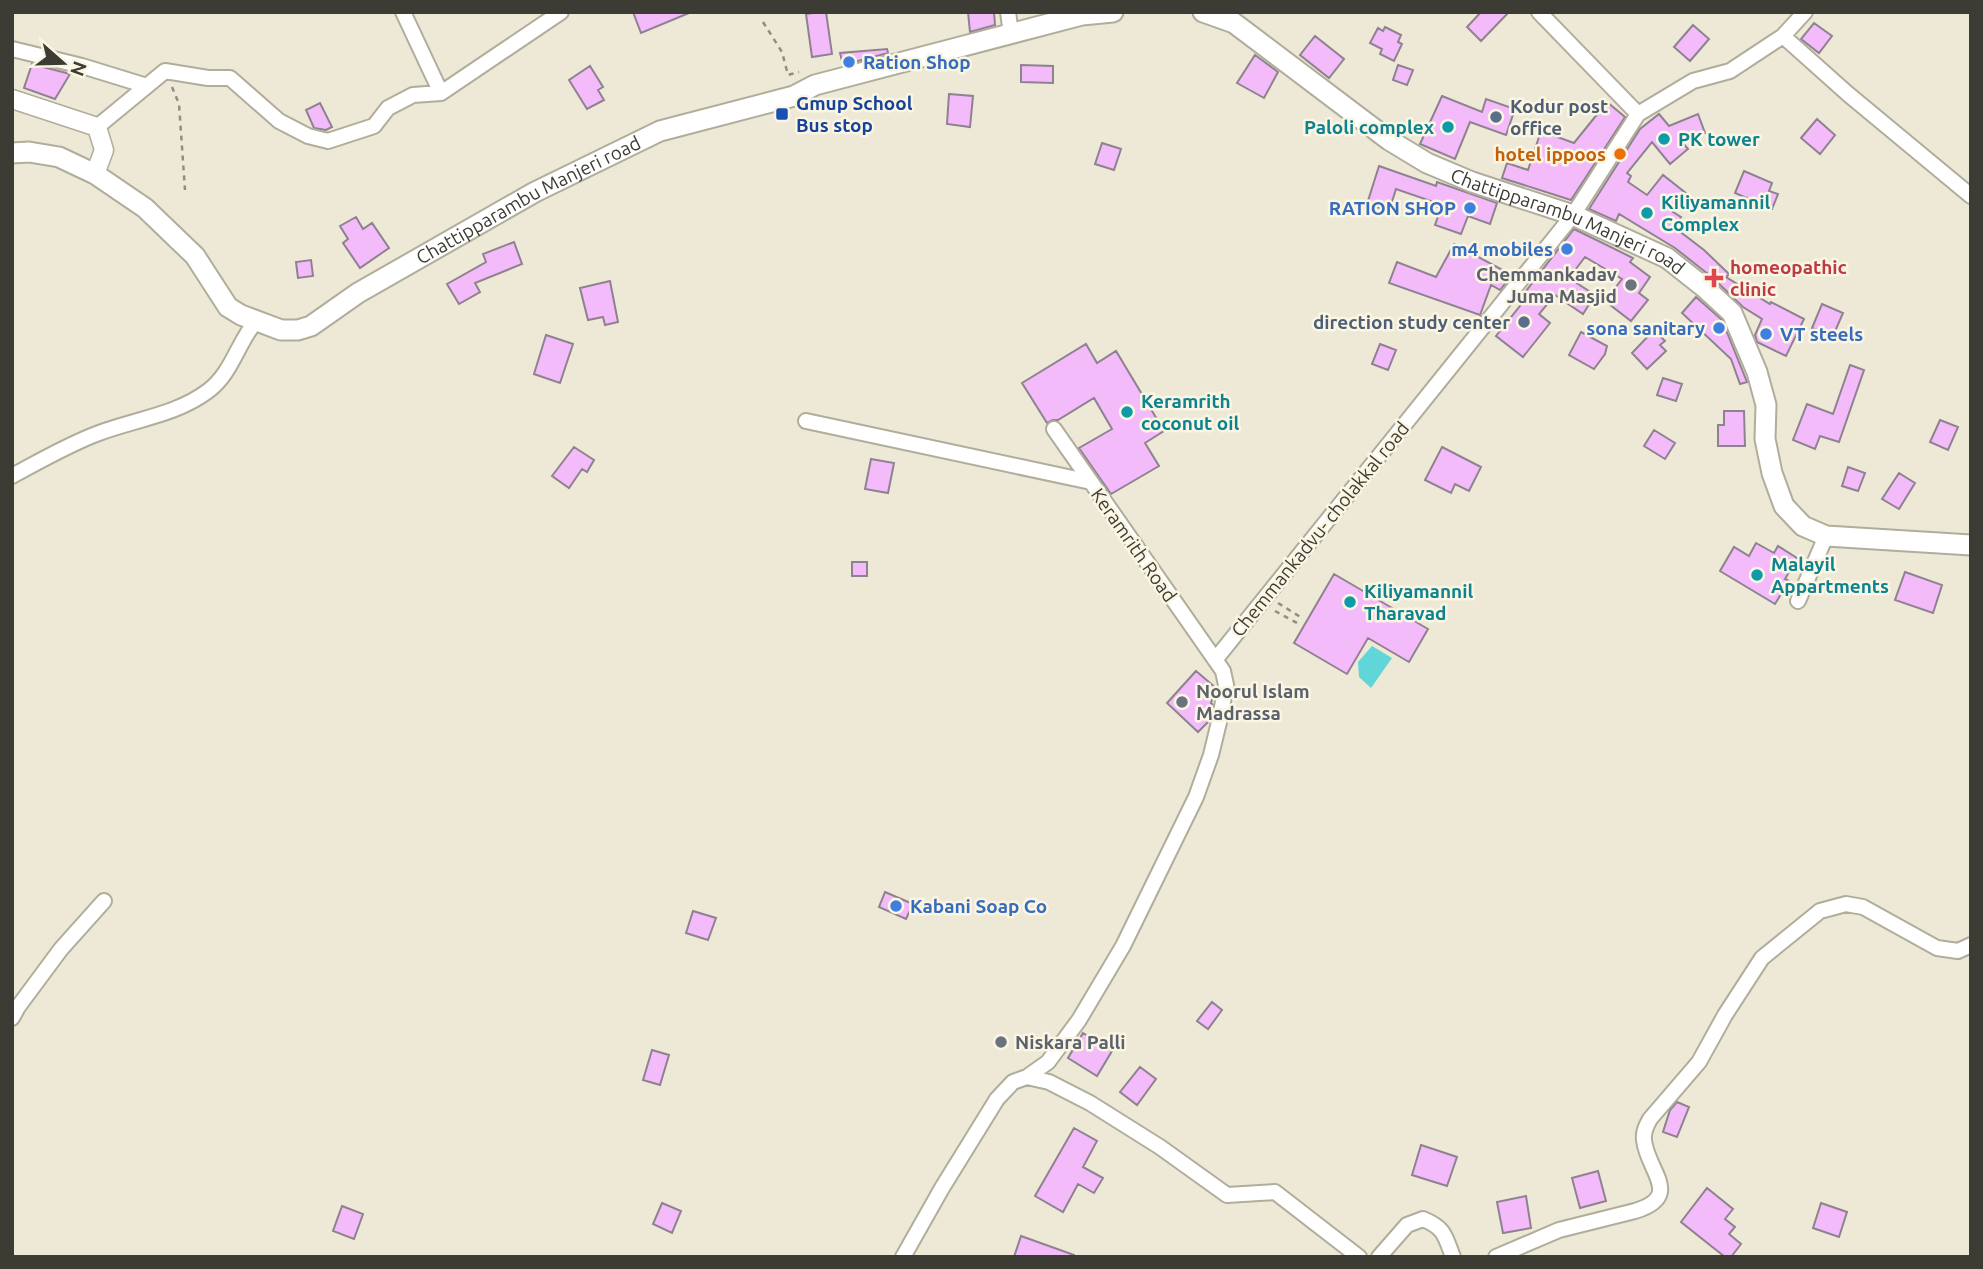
<svg xmlns="http://www.w3.org/2000/svg" width="1983" height="1269" font-family="Ubuntu,sans-serif">
<style>
.water{fill:#60d6d9}
.building{fill:#f4bbfb;stroke:#8f8290;stroke-width:2}
.lines{fill:none;stroke-linecap:round;stroke-linejoin:round}
.minor-casing{stroke:#b0ad9a;stroke-width:18}
.tertiary-casing{stroke:#b0ad9a;stroke-width:21}
.secondary-casing{stroke:#b0ad9a;stroke-width:23}
.path{stroke:#908e80;stroke-width:2.5;stroke-dasharray:5 5;stroke-linecap:butt}
.minor{stroke:#fff;stroke-width:14}
.tertiary{stroke:#fff;stroke-width:18}
.secondary{stroke:#fff;stroke-width:19}
.shop-dot{fill:#3f7fe0;stroke:#faf6e3;stroke-width:2.5}
.transit-dot{fill:#1a4fb4;stroke:#faf6e3;stroke-width:2.5}
.service-dot{fill:#5c6f8a;stroke:#faf6e3;stroke-width:2.5}
.culture-dot{fill:#0f9aa8;stroke:#faf6e3;stroke-width:2.5}
.food-dot{fill:#e8710a;stroke:#faf6e3;stroke-width:2.5}
.health-dot{fill:#e0444e;stroke:#faf6e3;stroke-width:2.5}
.worship-dot{fill:#6b7280;stroke:#faf6e3;stroke-width:2.5}
.labels{text-anchor:middle;dominant-baseline:central;stroke-width:5;stroke-linejoin:round;paint-order:stroke}
.shop-label{font-size:19px;font-weight:bold;fill:#366cbe;stroke:#faf6e3;text-anchor:start}
.transit-label{font-size:19px;font-weight:bold;fill:#164399;stroke:#faf6e3;text-anchor:start}
.service-label{font-size:19px;font-weight:bold;fill:#4e5e75;stroke:#faf6e3;text-anchor:start}
.culture-label{font-size:19px;font-weight:bold;fill:#0d838f;stroke:#faf6e3;text-anchor:start}
.food-label{font-size:19px;font-weight:bold;fill:#c56008;stroke:#faf6e3;text-anchor:end}
.street-label{font-size:19px;fill:#3d3c34;stroke:#faf6e3}
.health-label{font-size:19px;font-weight:bold;fill:#be3a42;stroke:#faf6e3;text-anchor:start}
.worship-label{font-size:19px;font-weight:bold;fill:#5b616d;stroke:#faf6e3;text-anchor:start}
</style>
<rect width="100%" height="100%" fill="#ede9d6"/>
<path class="water" d="M1372,646L1392,658L1371,688L1359,677L1358,662Z"/>
<path class="building" d="M633,12H689V13L641,33Z
M820,12H826L832,54L812,57L806,14Z
M968,12H994L995,25L970,32Z
M1481,12H1509L1481,41L1467,27Z
M1814,23L1832,36L1819,53L1801,39Z
M1693,25L1709,39L1690,61L1674,47Z
M1385,27L1401,35L1398,42L1402,44L1394,61L1380,54L1382,49L1370,43L1378,28L1383,31Z
M1315,36L1344,59L1329,78L1300,55Z
M887,49L888,53L843,65L840,53Z
M1255,55L1278,72L1264,98L1237,83Z
M32,64L70,74L55,99L24,88Z
M1021,65L1053,66V83L1021,82Z
M1398,65L1413,70L1407,85L1393,80Z
M590,66L603,87L598,90L604,100L587,109L569,80Z
M949,94L973,96L970,127L947,124Z
M1442,96L1482,112L1486,99L1515,109L1506,135L1470,122L1455,159L1420,144Z
M1607,102L1625,117L1571,200L1502,178L1507,163L1528,170L1541,131L1574,143Z
M320,103L332,127L326,130L314,128L306,110Z
M1659,114L1669,126L1698,114L1705,133L1682,142L1688,149L1670,164L1652,142L1627,173L1631,176L1628,182L1647,195L1663,175L1687,194L1673,212L1681,217L1674,227L1704,250L1729,274L1726,277L1770,304L1771,302L1804,319L1786,356L1757,342L1755,335L1762,319L1743,307L1713,278L1675,248L1619,214L1616,221L1589,209L1640,129Z
M1817,119L1835,135L1820,154L1801,138Z
M1102,143L1121,149L1114,170L1095,164Z
M1379,166L1436,186L1437,182L1497,203L1490,224L1468,216L1461,234L1435,225L1441,208L1430,204L1431,201L1396,189L1389,211L1367,204Z
M1744,171L1772,183L1769,191L1778,194L1772,209L1735,193Z
M356,217L363,229L372,223L389,248L360,268L343,243L348,239L340,226Z
M1574,229L1633,258L1630,262L1650,277L1639,293L1648,300L1631,321L1605,301L1622,279L1585,257L1569,278L1595,295L1583,314L1555,295L1539,314L1550,323L1523,357L1496,336L1523,302L1519,300Z
M514,242L522,264L475,283L480,292L459,304L447,284L486,262L483,254Z
M1454,244L1512,275L1500,290L1491,285L1480,315L1389,283L1397,262L1436,277Z
M311,260L313,276L298,278L296,262Z
M610,281L618,322L605,325L603,317L588,320L580,288Z
M1696,297L1722,320L1747,382L1740,384L1731,359L1682,313Z
M1822,304L1843,313L1833,336L1812,328Z
M1654,330L1665,341L1660,345L1666,351L1647,369L1632,353Z
M1581,332L1607,346L1605,354L1594,369L1569,355Z
M546,335L573,344L560,383L534,374Z
M1086,344L1097,363L1116,351L1164,431L1145,443L1159,466L1111,494L1079,448L1112,429L1094,398L1058,420H1053L1047,423L1022,383Z
M1380,344L1396,350L1388,370L1372,364Z
M1850,365L1864,370L1839,442L1820,436L1815,449L1793,440L1807,404L1833,414Z
M1663,378L1682,384L1676,401L1657,395Z
M1724,411H1744L1745,446H1718V425H1724Z
M1940,420L1958,427L1948,450L1930,442Z
M1654,430L1675,443L1665,459L1644,446Z
M574,447L594,460L587,472L582,469L569,488L552,476Z
M1442,447L1481,467L1469,491L1455,484L1451,493L1425,480Z
M871,459L894,463L888,493L865,489Z
M1848,467L1865,473L1858,491L1842,486Z
M1899,473L1915,483L1899,509L1882,499Z
M1756,543L1774,553L1778,546L1797,558L1785,579L1789,581L1775,604L1720,571L1734,547L1749,556Z
M852,562H867V576H852Z
M1905,572L1942,585L1933,613L1895,600Z
M1334,574L1428,629L1409,662L1368,638L1347,674L1294,643Z
M1196,671L1216,688L1211,703L1213,705L1210,720L1198,732L1167,703Z
M885,892L913,904L906,919L879,907Z
M693,911L716,918L708,940L686,933Z
M1212,1002L1222,1010L1208,1029L1197,1021Z
M1083,1033L1112,1051L1097,1076L1068,1058Z
M652,1050L669,1055L660,1085L643,1080Z
M1140,1067L1156,1079L1137,1105L1120,1092Z
M1677,1102L1689,1107L1677,1137L1663,1132L1670,1110Z
M1074,1128L1097,1141L1083,1167L1103,1178L1094,1193L1078,1184L1063,1212L1035,1196Z
M1421,1145L1457,1157L1447,1186L1412,1175Z
M1598,1171L1606,1201L1580,1208L1572,1178Z
M1707,1188L1733,1209L1725,1219L1735,1227L1729,1234L1741,1244L1731,1257H1725L1681,1222Z
M1526,1196L1531,1228L1503,1233L1497,1202Z
M662,1203L681,1211L672,1233L653,1224Z
M1821,1203L1847,1212L1839,1237L1813,1228Z
M342,1206L363,1214L354,1239L333,1231Z
M1021,1236L1074,1255V1257H1014Z"/>
<g class="lines">
<g class="minor-casing">
<path id="minor" d="M403,12L441,93
M1008,12L1011,34
M1539,12L1638,114
M1783,36L1848,94L1971,196
M12,49L82,66L147,86
M441,93L561,12
M97,127L165,71L208,78H230L279,121L308,136L328,141L374,126L388,108L413,95L441,93
M806,421L1091,482
M12,476C40,461 69,444 99,433C136,419 176,415 208,391C232,373 237,344 256,321
M1798,601L1826,536
M1215,660L1573,215L1638,114L1693,81L1730,71L1783,36L1805,12
M12,1018L18,1007L61,949L104,901
M1027,1077L1049,1082L1090,1103L1160,1147L1227,1195L1275,1192L1359,1257
M903,1257L942,1188L997,1099L1013,1082L1027,1077L1048,1062L1079,1020L1123,946L1196,797L1211,755L1220,718L1226,685L1223,671L1054,429
M1379,1257L1407,1225L1423,1219C1445,1228 1445,1236 1453,1257
M1496,1257L1559,1230L1635,1211C1684,1196 1647,1171 1644,1140C1643,1132 1646,1126 1650,1119L1699,1062L1725,1015L1762,958L1820,911L1846,904L1863,907L1937,948L1958,951L1971,945"/>
</g>
<g class="tertiary-casing">
<path id="tertiary" d="M12,99L97,127L104,150L95,174"/>
</g>
<g class="secondary-casing">
<g id="secondary">
<path id="s1" d="M1203,12L1234,23L1389,140L1427,163L1472,182L1573,215L1667,258L1705,288L1732,313L1757,372L1766,405L1765,439L1772,473L1784,506L1803,526L1826,536L1971,545"/>
<path id="s2" d="M12,153L29,152L59,157L95,174L145,208L195,256L228,307L241,315L281,330H298L311,326L358,293L535,192L660,131L794,96L815,85L1082,15L1113,12"/>
</g>
</g>
<path class="path" d="M763,22L782,52L788,75L799,72
M172,87L179,104L185,190
M1278,603L1302,618
M1275,611L1297,623"/>
<use href="#minor" class="minor"/>
<use href="#tertiary" class="tertiary"/>
<use href="#secondary" class="secondary"/>
</g>
<g class="shop-dot">
<circle cx="849" cy="62" r="7"/>
<circle cx="1470" cy="208" r="7"/>
<circle cx="1567" cy="249" r="7"/>
<circle cx="1719" cy="328" r="7"/>
<circle cx="1766" cy="334" r="7"/>
<circle cx="896" cy="906" r="7"/>
</g>
<rect class="transit-dot" x="775" y="107" width="14" height="14" rx="3.5"/>
<g class="service-dot">
<circle cx="1496" cy="117" r="7"/>
<circle cx="1524" cy="322" r="7"/>
</g>
<g class="culture-dot">
<circle cx="1448" cy="127" r="7"/>
<circle cx="1664" cy="139" r="7"/>
<circle cx="1647" cy="213" r="7"/>
<circle cx="1127" cy="412" r="7"/>
<circle cx="1757" cy="575" r="7"/>
<circle cx="1350" cy="602" r="7"/>
</g>
<circle class="food-dot" cx="1620" cy="154" r="7"/>
<path class="health-dot" d="M1710.5 267.5h7v7h7v7h-7v7h-7v-7h-7v-7h7z"/>
<g class="worship-dot">
<circle cx="1631" cy="285" r="7"/>
<circle cx="1182" cy="702" r="7"/>
<circle cx="1001" cy="1042" r="7"/>
</g>
<g class="labels">
<g class="shop-label">
<text x="863" y="62">Ration Shop</text>
<text x="1456" y="208" text-anchor="end">RATION SHOP</text>
<text x="1553" y="249" text-anchor="end">m4 mobiles</text>
<text x="1705" y="328" text-anchor="end">sona sanitary</text>
<text x="1780" y="334">VT steels</text>
<text x="910" y="906">Kabani Soap Co</text>
</g>
<g class="transit-label">
<text x="796" y="103">Gmup School<tspan x="796" dy="22">Bus stop</tspan></text>
</g>
<g class="service-label">
<text x="1510" y="106">Kodur post<tspan x="1510" dy="22">office</tspan></text>
<text x="1510" y="322" text-anchor="end">direction study center</text>
</g>
<g class="culture-label">
<text x="1434" y="127" text-anchor="end">Paloli complex</text>
<text x="1678" y="139">PK tower</text>
<text x="1661" y="202">Kiliyamannil<tspan x="1661" dy="22">Complex</tspan></text>
<text x="1141" y="401">Keramrith<tspan x="1141" dy="22">coconut oil</tspan></text>
<text x="1771" y="564">Malayil<tspan x="1771" dy="22">Appartments</tspan></text>
<text x="1364" y="591">Kiliyamannil<tspan x="1364" dy="22">Tharavad</tspan></text>
</g>
<g class="food-label">
<text x="1606" y="154">hotel ippoos</text>
</g>
<g class="street-label">
<text stroke="none"><textPath href="#s2" startOffset="618">Chattipparambu Manjeri road</textPath></text>
<text stroke="none"><textPath href="#s1" startOffset="424">Chattipparambu Manjeri road</textPath></text>
<text transform="translate(1320 529) rotate(-51)">Chemmankadvu- cholakkal road</text>
<text transform="translate(1134 545) rotate(55)">Keramrith Road</text>
</g>
<g class="health-label">
<text x="1730" y="267">homeopathic<tspan x="1730" dy="22">clinic</tspan></text>
</g>
<g class="worship-label">
<text x="1617" y="274" text-anchor="end">Chemmankadav<tspan x="1617" dy="22">Juma Masjid</tspan></text>
<text x="1196" y="691">Noorul Islam<tspan x="1196" dy="22">Madrassa</tspan></text>
<text x="1015" y="1042">Niskara Palli</text>
</g>
</g>
<rect width="1983" height="1269" fill="none" stroke="#3d3c34" stroke-width="28"/>
<g transform="translate(63 63) rotate(110)" stroke="#faf6e3" stroke-width="5" paint-order="stroke">
<path d="M0-5L12 26L0 18L-12 26Z" fill="#3d3c34"/>
<text y="-10" font-size="19" font-weight="bold" text-anchor="middle" fill="#3d3c34">N</text>
</g>
</svg>
